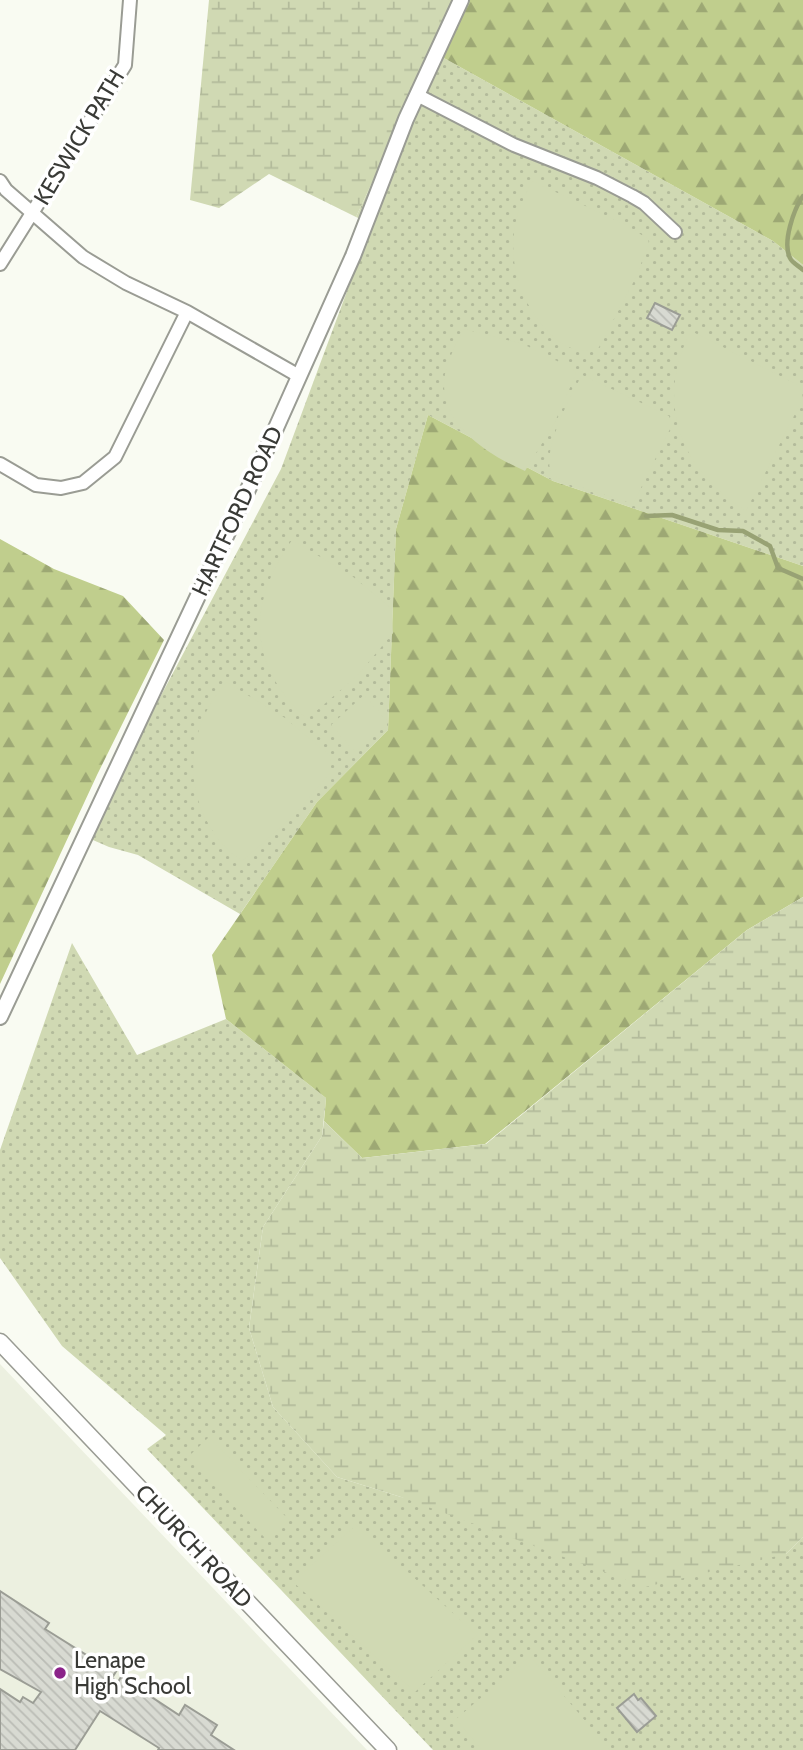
<svg xmlns="http://www.w3.org/2000/svg" width="803" height="1750" font-family="Cabin,sans-serif">
<style>
.built{fill:#ecf0e0}
.green{fill:url(#green-dots)}
.forest{fill:url(#forest-firs)}
.wetland{fill:url(#wetland-marsh)}
.pitch{fill:#d0d9b3}
.lines{fill:none;stroke-linecap:round;stroke-linejoin:round}
.stream{stroke:#98a274;stroke-width:4.5}
.building{fill:url(#building-back-hatch);stroke:#9b9d95;stroke-width:2}
.minor-casing{stroke:#9a9c94;stroke-width:16}
.tertiary-casing{stroke:#9a9c94;stroke-width:18}
.secondary-casing{stroke:#9a9c94;stroke-width:19}
.minor{stroke:#fff;stroke-width:12}
.tertiary{stroke:#fff;stroke-width:14}
.secondary{stroke:#fff;stroke-width:16}
.poi-dot{fill:#8b2389;stroke:#fff;stroke-width:2.5}
.labels{text-anchor:middle;dominant-baseline:central;stroke-width:7;stroke-linejoin:round;paint-order:stroke}
.street-label{font-size:23px;fill:#393a36;stroke:#fff}
.poi-label{font-size:23px;fill:#393a36;stroke:#fff;text-anchor:start}
</style>
<defs>
<pattern id="green-dots" width="8" height="8" patternUnits="userSpaceOnUse" patternTransform="scale(1.75)"><rect width="8" height="8" fill="#d0d9b3"/><path d="M2 2h.1M6 6h.1" fill="none" stroke="#b3bb9b" stroke-width="1.8" stroke-linecap="round"/></pattern>
<pattern id="forest-firs" width="22" height="20" patternUnits="userSpaceOnUse" patternTransform="scale(1.75)"><rect width="22" height="20" fill="#c0ce8d"/><path d="M5 1l3.5 6h-7zM16 11l3.5 6h-7z" fill="#9da874"/></pattern>
<pattern id="wetland-marsh" width="20" height="14" patternUnits="userSpaceOnUse" patternTransform="scale(1.75)"><rect width="20" height="14" fill="#d0d9b3"/><path d="M1 5h8M5 5V1M11 12h8M15 12V8" fill="none" stroke="#b3bb9b"/></pattern>
<pattern id="building-back-hatch" width="6" height="6" patternUnits="userSpaceOnUse" patternTransform="scale(1.75)"><rect width="6" height="6" fill="#d8dad2"/><path d="M-1 5l2 2M0 0l6 6M5-1l2 2" fill="none" stroke="#babcb5"/></pattern>
</defs>
<rect width="100%" height="100%" fill="#f9fbf2"/>
<path class="built" d="M0,1364L34,1400L367,1750H0Z"/>
<path class="green" d="M433,52L773,241L803,265V566L553,481L428,415L396,529L388,730L317,802L240,914L138,855L109,847L86,837L281,469L372,224L356,217Z
M72,943L137,1055L226,1019L326,1098L322,1136L263,1227L249,1328L273,1407L337,1477L401,1497L786,1554L803,1537V1750H433L147,1449L166,1435L62,1346L0,1258V1150Z"/>
<path class="forest" d="M457,0H803V265L773,241L433,52Z
M428,415L553,481L803,566V897L747,930L485,1144L362,1158L324,1121L326,1098L226,1019L212,955L317,802L388,730L396,529Z
M0,539L54,569L123,596L164,640L97,775L0,984Z"/>
<path class="wetland" d="M209,0H457L356,217L269,174L219,208L190,200Z
M803,897V1537L786,1554L645,1587L401,1497L337,1477L273,1407L249,1328L263,1227L322,1136L324,1121L362,1158L486,1144L747,930Z"/>
<path class="pitch" d="M532,181L626,225L648,239L649,244L634,281L598,349C562,361 531,316 520,287C514,270 512,250 514,232C516,214 524,197 532,181Z
M464,329L523,344L573,369L576,374L554,424L525,471C488,455 436,422 445,374C448,358 457,343 464,329Z
M691,331L800,386L803,398L746,511C680,470 654,401 691,331Z
M582,375L669,416L672,425L633,504L562,481L551,473C542,449 570,397 582,375Z
M292,540L352,576L391,608L393,633L357,676L307,719C247,665 247,603 292,540Z
M226,682L285,718L330,756L331,772L294,815L242,861C199,831 182,774 201,724C206,709 216,695 226,682Z
M364,695L388,722L355,752L331,725Z
M209,1437L289,1520L268,1541L187,1458Z
M356,1525L477,1635L415,1692L293,1582Z
M530,1656L610,1750H482L456,1719Z"/>
<g class="lines">
<path class="stream" d="M803,196C794,209 782,242 790,258C792,263 799,266 803,270
M646,516L672,515L718,530L743,531L770,546L778,568L803,579"/>
</g>
<path class="building" d="M655,303L680,315L672,330L647,318Z
M0,1591L49,1623L45,1629L101,1664L106,1656L120,1665L112,1678L118,1682L121,1677L179,1715L185,1705L217,1725L211,1735L234,1750H158L159,1748L100,1711L75,1750H0V1689L20,1702L23,1697L33,1703L41,1692L0,1669Z
M634,1694L638,1700L641,1698L656,1716L637,1732L617,1708Z"/>
<g class="lines">
<g class="minor-casing">
<path id="minor" d="M417,95L514,145L597,178L632,196L644,203L675,232
M0,181L6,190L83,257L126,283L187,312L299,376
M0,264L125,65L130,0
M0,464L36,485L61,488L83,483L115,457L187,312"/>
</g>
<g class="tertiary-casing">
<path id="tertiary" d="M0,1017L259,466L353,256L406,119L461,0"/>
</g>
<g class="secondary-casing">
<path id="secondary" d="M0,1342L388,1750"/>
</g>
<use href="#minor" class="minor"/>
<use href="#tertiary" class="tertiary"/>
<use href="#secondary" class="secondary"/>
</g>
<circle class="poi-dot" cx="60" cy="1673" r="7"/>
<g class="labels">
<g class="street-label">
<text transform="translate(79 137) rotate(-59)">KESWICK PATH</text>
<text transform="translate(237 511) rotate(-65)">HARTFORD ROAD</text>
<text transform="translate(194 1546) rotate(47)">CHURCH ROAD</text>
</g>
<g class="poi-label">
<text x="74" y="1660">Lenape<tspan x="74" dy="26">High School</tspan></text>
</g>
</g>
</svg>
